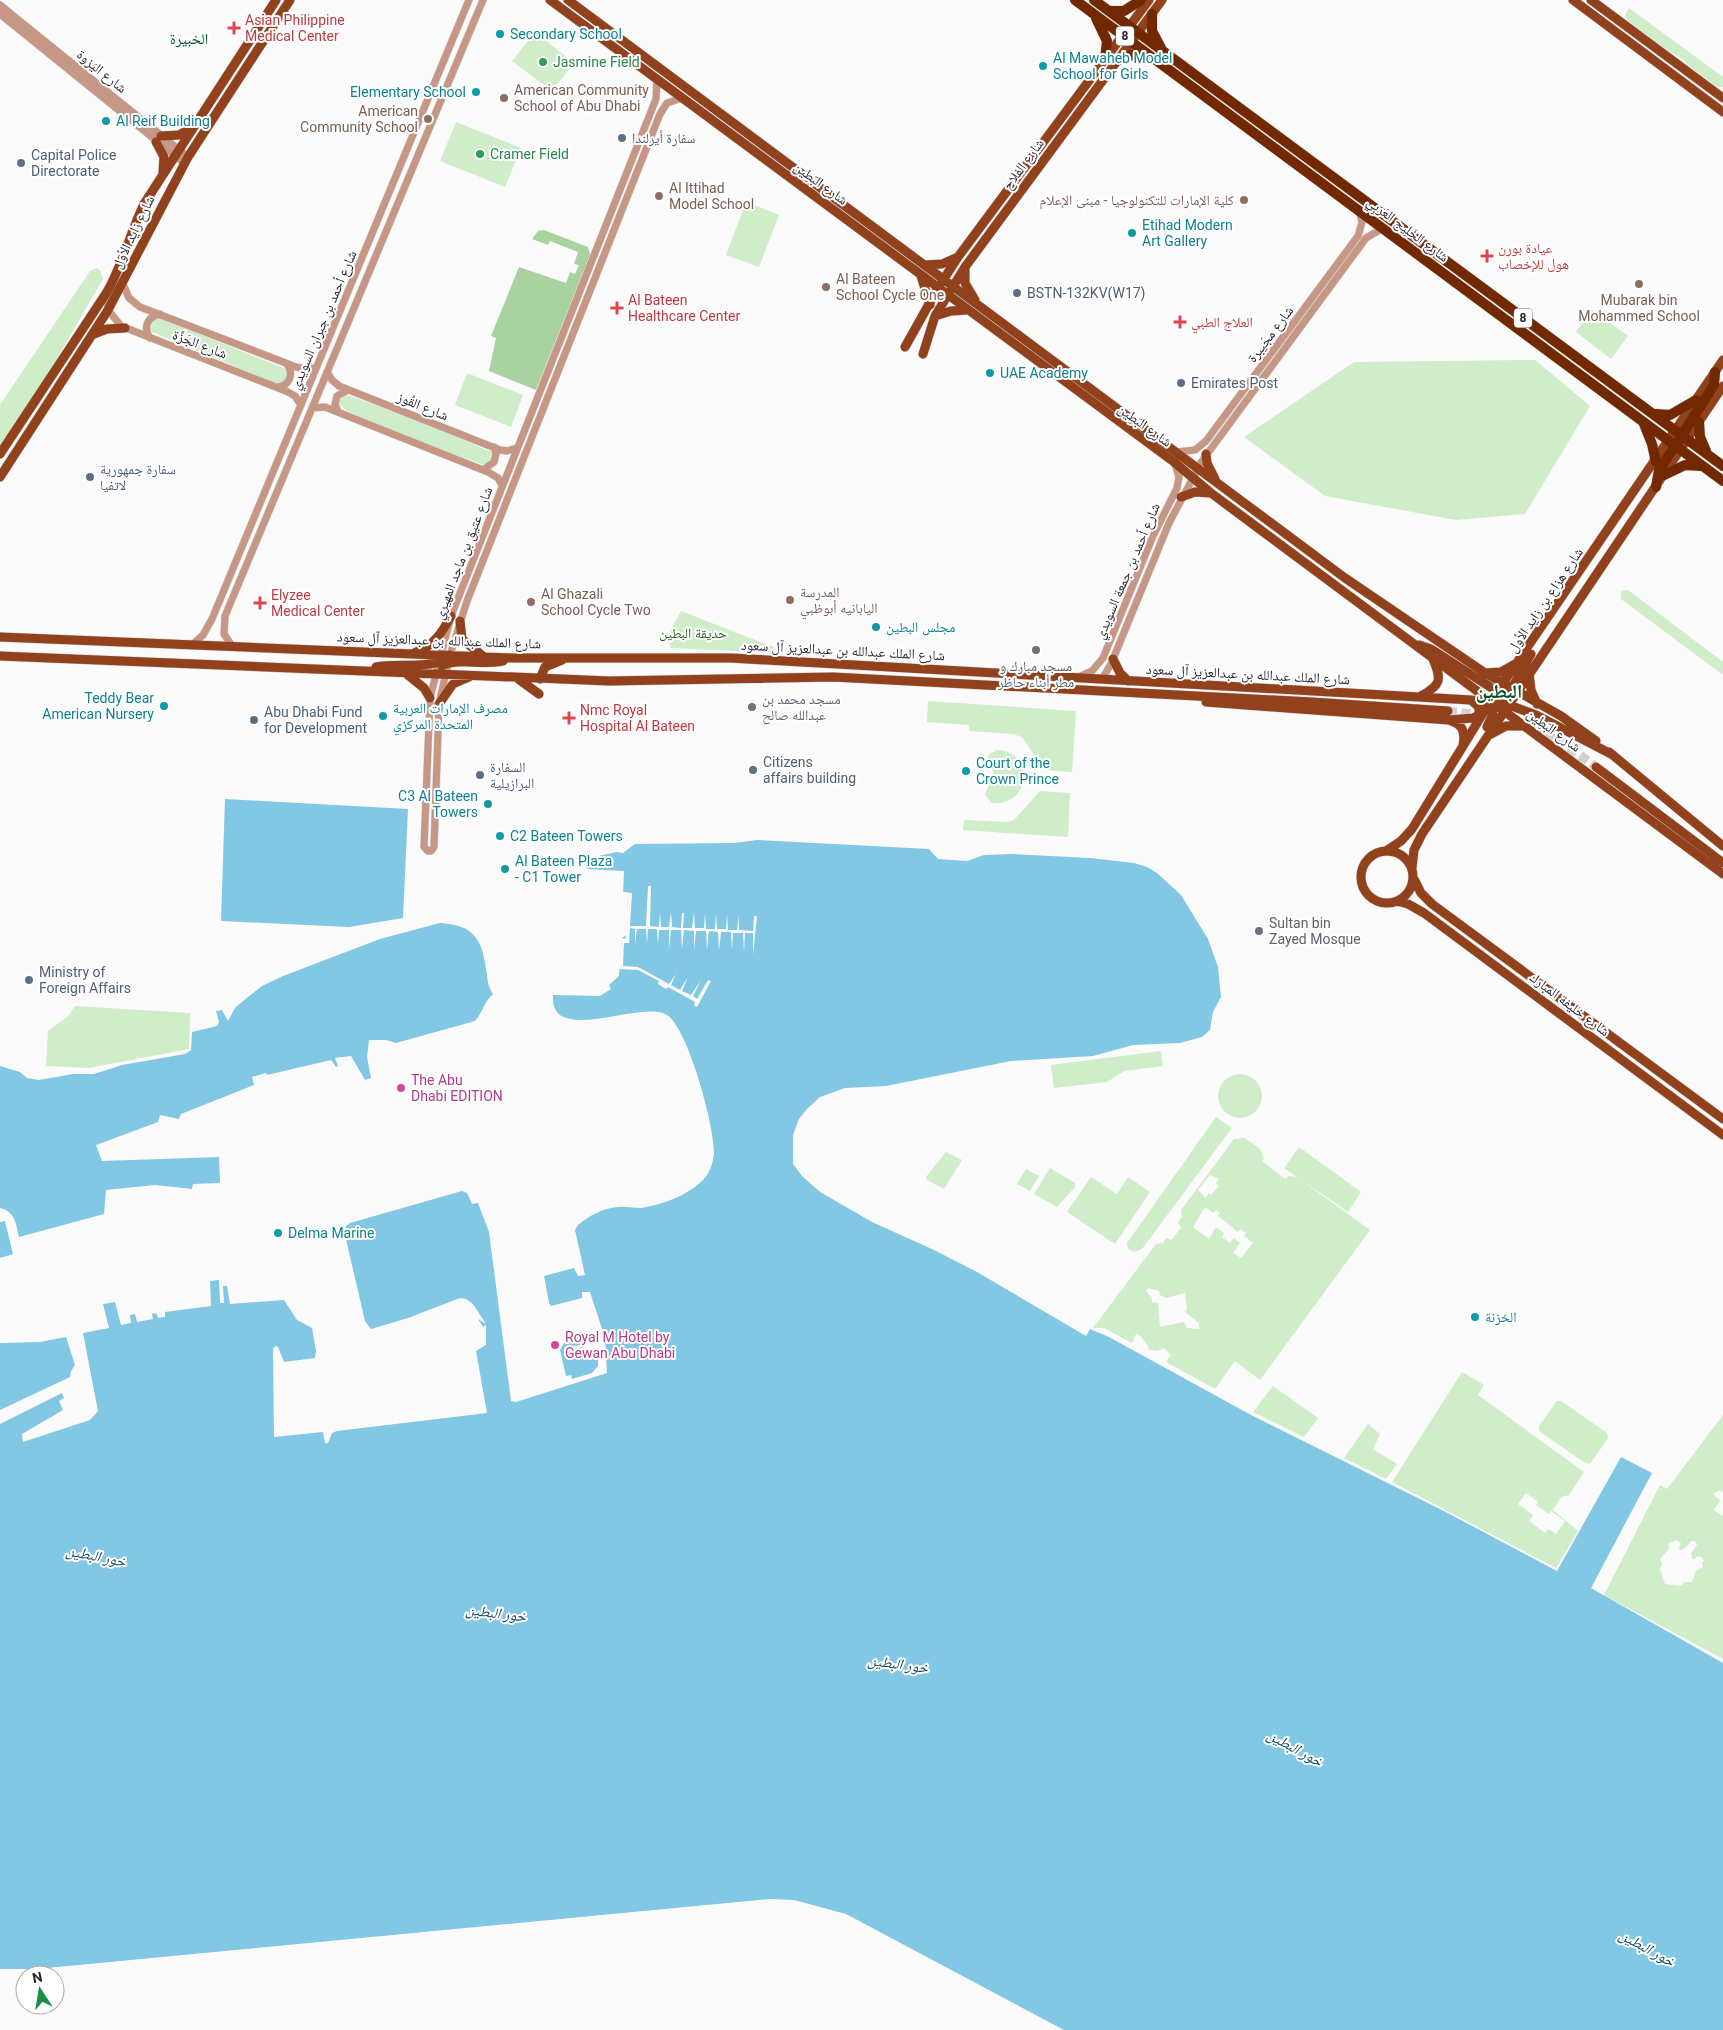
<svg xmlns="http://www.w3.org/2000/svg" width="1723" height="2030" font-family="Roboto,'Noto Naskh Arabic',sans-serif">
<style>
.green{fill:#ceedc8;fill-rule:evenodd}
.forest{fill:#a9d2a1}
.water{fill:#82c7e3}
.pier{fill:#fbfbfb}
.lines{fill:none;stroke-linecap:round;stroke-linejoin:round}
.major-tunnel{stroke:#d1d0d3;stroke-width:9;stroke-dasharray:9 4.5;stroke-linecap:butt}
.minor-casing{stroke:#d6d4d7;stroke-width:8}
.major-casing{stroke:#d6d4d7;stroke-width:10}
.highway-casing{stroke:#d6d4d7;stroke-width:11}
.minor{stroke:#c69784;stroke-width:7}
.major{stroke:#91411b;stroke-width:9}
.highway{stroke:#722901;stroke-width:10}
.health-dot{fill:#e0444e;stroke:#fff;stroke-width:2}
.culture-dot{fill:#0f9aa8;stroke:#fff;stroke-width:2}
.leisure-dot{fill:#2e9e5b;stroke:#fff;stroke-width:2}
.education-dot{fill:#8d6e63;stroke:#fff;stroke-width:2}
.service-dot{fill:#5c6f8a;stroke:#fff;stroke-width:2}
.worship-dot{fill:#6b7280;stroke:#fff;stroke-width:2}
.hotel-dot{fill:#d1479c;stroke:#fff;stroke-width:2}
.labels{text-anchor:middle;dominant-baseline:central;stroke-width:4;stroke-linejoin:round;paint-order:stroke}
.shield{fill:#fff;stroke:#6b666f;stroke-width:1}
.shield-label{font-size:12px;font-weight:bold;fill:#2b2431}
.health-label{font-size:14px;fill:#be3a42;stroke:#fff;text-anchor:start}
.culture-label{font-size:14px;fill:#0d838f;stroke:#fff;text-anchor:start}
.leisure-label{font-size:14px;fill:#27864d;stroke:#fff;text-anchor:start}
.street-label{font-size:14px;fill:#2b2431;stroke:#fff}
.education-label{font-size:14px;fill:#785e54;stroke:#fff;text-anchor:start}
.service-label{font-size:14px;fill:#4e5e75;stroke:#fff;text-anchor:start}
.park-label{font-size:14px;fill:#2e6223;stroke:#fff}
.worship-label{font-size:14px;fill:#5b616d;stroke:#fff;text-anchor:start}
.hotel-label{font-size:14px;fill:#b23c85;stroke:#fff;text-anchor:start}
.neighbourhood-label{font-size:15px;fill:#055226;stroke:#fff}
.water-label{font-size:15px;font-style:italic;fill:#134d61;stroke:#fff}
.district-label{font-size:19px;font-weight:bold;fill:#055226;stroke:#fff}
</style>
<rect width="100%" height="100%" fill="#fbfbfb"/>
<path class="green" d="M1629,8L1723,77V87H1717L1688,65L1684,60L1664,48L1628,21L1625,15Z
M535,32L574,63L552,91L512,61Z
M456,122L521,148L505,187L440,161Z
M746,202L779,215L759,267L726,255Z
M96,268L100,270L103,279L37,393L0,448V405L90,271Z
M1591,309L1628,336L1611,359L1576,332Z
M159,318L286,369L290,376L280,385L152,332L149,322Z
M1535,360L1590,406L1525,514L1456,520L1325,496L1244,437L1354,362Z
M467,373L523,395L511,427L455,405Z
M343,396H350L416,419L491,452L494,457L487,466L427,445L347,411L338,403Z
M1628,590L1723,662V675L1621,599V591Z
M681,611L773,647L780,653L671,648L667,637Z
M928,701L1076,711L1072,772L1044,770L1022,737L1013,734L969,731V725L927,722Z
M997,750C1035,751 1032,806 992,803L985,795C986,787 995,782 993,773C992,767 987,761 988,755Z
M1040,791L1070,793L1068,837L963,830L964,820L1008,822L1014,820Z
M75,1006L190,1013L189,1049L89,1068L46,1066L48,1031L68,1016Z
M1161,1051L1163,1066L1124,1071L1107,1082L1054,1088L1051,1065Z
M1218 1096a22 22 0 1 1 44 0a22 22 0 1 1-44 0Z
M1216,1117L1232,1128L1142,1249L1134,1252L1128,1249L1127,1243Z
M1245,1138L1260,1149L1264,1159L1262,1161L1285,1179L1288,1176L1297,1177L1370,1230L1260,1380L1235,1361L1215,1389L1166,1362L1171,1355L1164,1348L1158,1351L1150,1350L1142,1337L1136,1334L1132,1343L1104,1328H1093L1156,1244L1163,1243L1166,1238L1171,1240L1181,1228L1178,1222L1182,1217L1181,1210L1234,1139ZM1210,1175L1219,1179L1216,1183L1219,1186L1211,1195L1209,1193L1205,1198L1198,1190ZM1205,1207L1213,1213L1216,1210L1220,1213L1218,1216L1238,1232L1241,1229L1246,1233L1244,1236L1253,1243L1241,1258L1233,1253L1240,1243L1234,1238L1230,1243L1222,1237L1224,1233L1216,1227L1209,1239L1193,1227ZM1148,1288L1159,1291L1160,1295L1166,1298L1185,1293L1187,1309L1185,1312L1199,1323V1329L1187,1328L1184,1322L1160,1327L1158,1303L1152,1302V1298L1146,1291Z
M1299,1147L1361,1192L1348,1212L1284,1168Z
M946,1152L962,1160L944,1189L927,1180L926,1177Z
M1050,1168L1075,1183V1187L1057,1207L1034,1194Z
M1026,1169L1039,1176L1030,1191L1017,1184Z
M1091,1177L1117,1194L1128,1177L1150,1192L1115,1244L1067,1212Z
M1462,1372L1484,1385L1478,1395L1584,1472L1569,1495L1561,1497L1553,1510L1578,1531L1556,1568L1392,1482ZM1526,1493L1538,1502L1536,1505L1549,1514L1551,1511L1565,1521L1556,1534L1548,1529L1545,1533L1529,1521L1533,1515L1518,1504Z
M1273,1386L1318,1418L1304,1437L1253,1412Z
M1557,1401H1561L1607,1433L1608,1438L1590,1464L1585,1463L1539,1431V1426Z
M1723,1415V1493L1720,1490L1713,1494L1720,1500L1714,1510L1723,1516V1659L1604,1595L1660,1485L1667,1489ZM1676,1540L1681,1543L1679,1547L1680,1550L1685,1548L1691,1541H1695L1697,1545L1691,1553L1692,1559H1695L1697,1556L1702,1557L1704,1561L1702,1563L1703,1567L1696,1571L1692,1582H1684L1682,1586L1665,1584L1660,1569L1662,1565L1660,1559L1669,1549L1668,1544Z
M1368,1424L1380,1434L1373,1449L1397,1464L1386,1479L1344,1458Z"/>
<path class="forest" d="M544,230L588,247L590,255L536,390L489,371L496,338L491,336L519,267L566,283L570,272L575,274L579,265L574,264L578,252L550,241L548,245L532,239L538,231Z"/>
<path class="water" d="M225,799L408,809L403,918L349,927L221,921Z
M757,840L929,849L938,859L967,861L984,855L1013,854L1090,858L1134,863L1147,867L1157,873L1181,895L1208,939L1218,967L1221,997L1213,1012L1210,1030L1202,1037L1180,1043L1133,1045L1093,1056L1011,1061L886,1086L845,1088L820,1097L807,1109L799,1119L793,1135V1164L802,1176L820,1192L872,1222L934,1250L977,1272L1086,1336L1090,1329L1109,1337L1251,1415L1440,1509L1557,1571L1621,1457L1652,1473L1591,1588L1723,1663V2030H1064L846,1914L794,1900L770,1899L37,1969H0V1424L62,1393L64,1398L59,1401L63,1410L22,1434L23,1442L90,1420L98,1411L83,1333L109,1328L103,1304L115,1302L121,1325L131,1323L130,1315L135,1314L137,1322L153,1319L152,1314L156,1313L158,1318L165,1317V1312L211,1306L210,1281L219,1280L220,1303H224L223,1286H227L230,1304L284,1300L297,1320L312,1328L316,1351L315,1358L284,1362L278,1347L275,1346L273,1349L274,1437L323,1432L325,1443H328L332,1433L337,1431L487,1413L476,1351L486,1345V1325L483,1327L478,1319L486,1324L473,1304L466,1299L460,1298L408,1318L371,1329L365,1321L345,1235L346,1226L350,1223L462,1191L467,1193L472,1204L478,1203L489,1232L511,1401L516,1402L607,1373L605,1338L590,1292H582V1298L551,1306L549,1303L544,1276L574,1268L578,1276L585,1275L575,1230L578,1225C589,1216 603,1208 618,1207C626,1206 634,1208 641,1208C662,1205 688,1195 703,1180C710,1173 713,1163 714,1153C715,1128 688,1028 667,1015C642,999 549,1047 553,995L600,996L611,989L609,985L619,976L622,938L626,935V921H624V912H627L628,895H623L624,871L587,869L586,859L616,852L623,853L635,844L734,843Z
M440,923C472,925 482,937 486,969C488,980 487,985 493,994C484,1002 483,1012 475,1021L396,1043L386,1040H369L367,1057L371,1078L365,1080L351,1056L335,1058L338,1066L336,1067L331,1060L267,1075L266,1073L252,1077L254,1085L181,1114L179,1119L160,1115L158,1122L96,1145L102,1161L219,1157L220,1183L193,1184L192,1189L155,1185L106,1190L104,1214L19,1237C16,1224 15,1211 0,1208V1066L20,1072L27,1078L39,1080L73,1074H94L122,1065L185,1054L191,1050L192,1032L217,1026L219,1022L216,1011L222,1010L228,1021L235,1008L243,1001L262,986L283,976L380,939Z
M5,1221L13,1254L0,1258V1222Z
M66,1337L75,1365L71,1371L70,1377L0,1410V1343L40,1342Z
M584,1337L586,1344L574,1346V1349L582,1347L583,1351L587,1350L590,1360H592L590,1349L598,1348V1366L592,1373L572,1379L571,1375L566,1376L560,1350L565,1341Z"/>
<path class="pier" d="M648,886H651L650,926L659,927L660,912L661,927H669L671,912L672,927L681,928L682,913H684L683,928H692L694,912L695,928H704L705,913L706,929H715L716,913L717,929H726L727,914L728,930H737L739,915V930L753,931L754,916H757L753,955V933H745L744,952L743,933H733L732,951L731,932H721L719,951L718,932L709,931L707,950L706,931H696L694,950V931L684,930L682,949L681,930H671L669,949V930H659L658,945L657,929H648L647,944L646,929H637L635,944V929L630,928L629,943H624L623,966L638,967L669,984L676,974L671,985L680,990L688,977L682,991L691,995L701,980L693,996L697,999L708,980L711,981L697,1007L694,1006L695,1002L668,987L666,989L658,984L659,981L638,970L619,969L622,938L625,939L626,935V921H624V912H627L628,895H623V892L632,893L630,926H646Z"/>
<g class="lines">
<path class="major-tunnel" d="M1448,711L1480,715
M1495,717C1535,723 1565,744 1596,767"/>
<g class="minor-casing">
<path id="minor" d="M0,5L188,157
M0,14L184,163
M657,79L656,99L451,616L430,698L424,847L428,851H431L434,847L439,704L450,655L467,601L660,114L667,103L682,98
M123,284L129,298L140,307L296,367L306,369L316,368
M107,292L108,310L121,326L286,391L295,396L301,405
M150,338C143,327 147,317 160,314
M327,372L332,380L339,386L500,450L507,451L517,448
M278,387C290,385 294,374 287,364
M312,408L325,407L488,472L498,478L502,485
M338,412L335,404L337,396L348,390
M1176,452L1195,450L1206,441L1358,236L1362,222L1359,210
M483,470L494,462L496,454L494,447
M193,644L203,635L212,619L469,0
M232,646L224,634L225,616L483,0
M1079,677L1092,671L1103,658L1153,536L1177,488L1179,477L1175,464
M1102,679L1111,664L1169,523L1202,461L1366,238L1383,228"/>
</g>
<g class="major-casing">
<path id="major" d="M550,0L1174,462L1211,493L1723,874
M568,0L1345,578L1485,673L1561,716L1596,741
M1573,0L1723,112
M1591,0L1723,98
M161,136L179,135L192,128
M156,142L164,157L163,172
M925,265L942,264L958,257
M965,268V283L975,300
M921,276L930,305
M935,316L951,311L967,310
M94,334L107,329L125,328
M905,347L938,288L958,257L1149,0
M923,354L935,316L965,267L1162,0
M0,454L107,292C123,264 130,233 144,204L276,0
M1206,454L1207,463L1215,479
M0,477L108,310L188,157L290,0
M1181,497L1195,492L1211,493
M460,621L462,639L484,657
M0,637L512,658H731L1471,700L1509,705L1536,715L1613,755
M1419,645L1431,649L1498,692H1517
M416,652C433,647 443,631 451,616
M0,656L609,681L833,677L1312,702L1448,711
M1113,659L1120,673L1128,681
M442,666C456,657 485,666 503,661
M376,667C397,662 436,671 450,655
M403,671L424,688L430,698
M1485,673L1501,672L1517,663
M1529,673L1531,690L1537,704
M517,678L539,694
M540,679L545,667L562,660
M1509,693L1531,654
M1421,696C1441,685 1442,680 1433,659
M1206,702L1449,720L1473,718L1479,715V707L1471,700
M439,704L453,684L469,677
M1451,721C1464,725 1465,733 1463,746
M1487,727L1493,714L1490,702
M1491,734L1506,726H1523
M1609,752L1723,846
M1596,767L1723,863
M1361 877a26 26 0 1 1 52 0a26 26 0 1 1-52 0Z
M1386,851L1401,841L1412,829L1490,702L1723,360
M1412,868L1414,850L1422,834L1723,386
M1414,879L1421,893L1432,904L1723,1119
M1397,901L1408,904L1424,913L1723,1135"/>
</g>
<g class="highway-casing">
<path id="highway" d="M1075,0L1723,481
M1094,0L1723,466
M1109,11H1124L1141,0
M1152,14V31L1161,48
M1096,18L1107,41L1105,59
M1116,61L1134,54L1151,58
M1656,414L1670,415L1696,400
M1699,422L1700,437L1706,451
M1644,424L1652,444L1656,462
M1680,438L1714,385L1715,372
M1664,475L1685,465L1702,466
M1656,487L1659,470L1679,440"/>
</g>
<use href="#minor" class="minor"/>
<use href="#major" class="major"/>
<use href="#highway" class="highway"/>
</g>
<g class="health-dot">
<path d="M231.5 20.5h5v5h5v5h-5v5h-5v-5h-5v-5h5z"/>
<path d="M1484.5 248.5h5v5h5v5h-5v5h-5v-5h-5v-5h5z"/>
<path d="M614.5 300.5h5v5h5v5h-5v5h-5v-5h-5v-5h5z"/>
<path d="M1177.5 314.5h5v5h5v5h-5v5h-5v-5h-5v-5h5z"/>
<path d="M257.5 595.5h5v5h5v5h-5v5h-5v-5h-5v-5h5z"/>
<path d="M566.5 710.5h5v5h5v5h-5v5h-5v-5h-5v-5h5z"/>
</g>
<g class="culture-dot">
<circle cx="500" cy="34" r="5"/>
<circle cx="1043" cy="66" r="5"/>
<circle cx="476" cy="92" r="5"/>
<circle cx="106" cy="121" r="5"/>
<circle cx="1132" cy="233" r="5"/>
<circle cx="990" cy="373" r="5"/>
<circle cx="876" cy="627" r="5"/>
<circle cx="164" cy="706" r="5"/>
<circle cx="383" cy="716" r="5"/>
<circle cx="966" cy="771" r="5"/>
<circle cx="488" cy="804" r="5"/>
<circle cx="500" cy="836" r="5"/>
<circle cx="505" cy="869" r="5"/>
<circle cx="278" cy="1233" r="5"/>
<circle cx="1475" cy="1317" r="5"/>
</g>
<g class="leisure-dot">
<circle cx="543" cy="62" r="5"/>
<circle cx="480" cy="154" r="5"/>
</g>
<g class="education-dot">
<circle cx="504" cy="98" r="5"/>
<circle cx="428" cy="119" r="5"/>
<circle cx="659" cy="196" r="5"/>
<circle cx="1244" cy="200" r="5"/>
<circle cx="1639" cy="284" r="5"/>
<circle cx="826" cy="287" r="5"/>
<circle cx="790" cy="600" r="5"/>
<circle cx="531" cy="602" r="5"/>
</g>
<g class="service-dot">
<circle cx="622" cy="138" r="5"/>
<circle cx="21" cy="163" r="5"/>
<circle cx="1017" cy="293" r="5"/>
<circle cx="1181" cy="383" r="5"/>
<circle cx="90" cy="477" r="5"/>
<circle cx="254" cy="720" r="5"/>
<circle cx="753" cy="770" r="5"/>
<circle cx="480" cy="775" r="5"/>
<circle cx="29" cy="980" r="5"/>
</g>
<g class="worship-dot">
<circle cx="1036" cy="650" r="5"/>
<circle cx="752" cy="707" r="5"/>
<circle cx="1259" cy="931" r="5"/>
</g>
<g class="hotel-dot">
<circle cx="401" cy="1088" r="5"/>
<circle cx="555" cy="1345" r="5"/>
</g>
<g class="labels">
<g class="shield">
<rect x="1116" y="26.5" width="18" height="19" rx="4"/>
<rect x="1514" y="308.5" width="18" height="19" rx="4"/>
</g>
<g class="shield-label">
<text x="1125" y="36">8</text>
<text x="1523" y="318">8</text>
</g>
<g class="health-label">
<text x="245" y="20">Asian Philippine<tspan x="245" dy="16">Medical Center</tspan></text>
<text x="1498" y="248">عيادة بورن<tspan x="1498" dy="16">هول للإخصاب</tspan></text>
<text x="628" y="300">Al Bateen<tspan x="628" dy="16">Healthcare Center</tspan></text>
<text x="1191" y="322">العلاج الطبي</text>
<text x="271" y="595">Elyzee<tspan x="271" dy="16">Medical Center</tspan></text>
<text x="580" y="710">Nmc Royal<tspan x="580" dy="16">Hospital Al Bateen</tspan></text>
</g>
<g class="culture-label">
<text x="510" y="34">Secondary School</text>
<text x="1053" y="58">Al Mawaheb Model<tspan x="1053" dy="16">School for Girls</tspan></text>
<text x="466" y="92" text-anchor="end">Elementary School</text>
<text x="116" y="121">Al Reif Building</text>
<text x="1142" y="225">Etihad Modern<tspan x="1142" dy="16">Art Gallery</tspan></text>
<text x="1000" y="373">UAE Academy</text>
<text x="886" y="627">مجلس البطين</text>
<text x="154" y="698" text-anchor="end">Teddy Bear<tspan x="154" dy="16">American Nursery</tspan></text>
<text x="393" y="708">مصرف الإمارات العربية<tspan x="393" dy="16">المتحدة المركزي</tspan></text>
<text x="976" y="763">Court of the<tspan x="976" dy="16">Crown Prince</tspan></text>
<text x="478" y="796" text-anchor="end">C3 Al Bateen<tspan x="478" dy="16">Towers</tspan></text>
<text x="510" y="836">C2 Bateen Towers</text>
<text x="515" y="861">Al Bateen Plaza<tspan x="515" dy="16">- C1 Tower</tspan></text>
<text x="288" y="1233">Delma Marine</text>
<text x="1485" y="1317">الخزنة</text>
</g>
<g class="leisure-label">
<text x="553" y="62">Jasmine Field</text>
<text x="490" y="154">Cramer Field</text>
</g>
<g class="street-label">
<text transform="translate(102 71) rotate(39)">شارع اليَزوة</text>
<text transform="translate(1023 164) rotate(-54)">شارع الفلاح</text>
<text transform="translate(821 183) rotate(36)">شارع البَطِين</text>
<text transform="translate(1408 229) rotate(37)">شارع الخَلِيج العَربِي</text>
<text transform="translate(133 232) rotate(-64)">شارع زايد الأول</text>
<text transform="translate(323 320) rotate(-67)">شارع أحمد بن جبران السويدي</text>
<text transform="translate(1270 334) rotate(-53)">شارع مجَيبرة</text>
<text transform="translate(200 344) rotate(21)">شارع الجَزَّة</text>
<text transform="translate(423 406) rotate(22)">شارع القُوز</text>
<text transform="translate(1145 425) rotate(36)">شارع البَطِين</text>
<text transform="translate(463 553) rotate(-69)">شارع عتيق بن ماجد المهيري</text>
<text transform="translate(1127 571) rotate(-67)">شارع أحمد بن جمعة السويدي</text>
<text transform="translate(1545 600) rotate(-56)">شارع هزاع بن زايد الأول</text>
<text transform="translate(439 640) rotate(2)">شارع الملك عبدالله بن عبدالعزيز آل سعود</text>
<text transform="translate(843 650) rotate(3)">شارع الملك عبدالله بن عبدالعزيز آل سعود</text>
<text transform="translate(1248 674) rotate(3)">شارع الملك عبدالله بن عبدالعزيز آل سعود</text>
<text transform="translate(1554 730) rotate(36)">شارع البَطِين</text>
<text transform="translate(1570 1004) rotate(37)">شارع خليفة المبارك</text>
</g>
<g class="education-label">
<text x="514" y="90">American Community<tspan x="514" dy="16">School of Abu Dhabi</tspan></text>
<text x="418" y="111" text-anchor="end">American<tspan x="418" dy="16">Community School</tspan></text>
<text x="669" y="188">Al Ittihad<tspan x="669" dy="16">Model School</tspan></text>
<text x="1234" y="200" text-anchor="end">كلية الإمارات للتكنولوجيا - مبنى الإعلام</text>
<text x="836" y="279">Al Bateen<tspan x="836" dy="16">School Cycle One</tspan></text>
<text x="1639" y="300" text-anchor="middle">Mubarak bin<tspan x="1639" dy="16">Mohammed School</tspan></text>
<text x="800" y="592">المدرسة<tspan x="800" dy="16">اليابانيه أبوظبي</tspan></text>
<text x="541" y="594">Al Ghazali<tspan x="541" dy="16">School Cycle Two</tspan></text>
</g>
<g class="service-label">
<text x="632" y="138">سفارة أيرلندا</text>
<text x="31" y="155">Capital Police<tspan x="31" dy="16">Directorate</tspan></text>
<text x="1027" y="293">BSTN-132KV(W17)</text>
<text x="1191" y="383">Emirates Post</text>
<text x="100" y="469">سفارة جمهورية<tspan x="100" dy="16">لاتفيا</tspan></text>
<text x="264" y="712">Abu Dhabi Fund<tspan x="264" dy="16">for Development</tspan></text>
<text x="763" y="762">Citizens<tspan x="763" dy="16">affairs building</tspan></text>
<text x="490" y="767">السفارة<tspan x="490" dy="16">البرازيلية</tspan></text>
<text x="39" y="972">Ministry of<tspan x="39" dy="16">Foreign Affairs</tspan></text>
</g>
<g class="park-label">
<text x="693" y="633">حديقة البطين</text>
</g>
<g class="worship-label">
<text x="1036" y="666" text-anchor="middle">مسجد مبارك و<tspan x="1036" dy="16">مطر أبناء حاظر</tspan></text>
<text x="762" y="699">مسجد محمد بن<tspan x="762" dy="16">عبدالله صالح</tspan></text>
<text x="1269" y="923">Sultan bin<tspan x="1269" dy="16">Zayed Mosque</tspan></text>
</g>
<g class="hotel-label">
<text x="411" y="1080">The Abu<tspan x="411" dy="16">Dhabi EDITION</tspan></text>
<text x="565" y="1337">Royal M Hotel by<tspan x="565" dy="16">Gewan Abu Dhabi</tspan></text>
</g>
<g class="neighbourhood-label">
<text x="189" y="39">الخبيرة</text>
</g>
<g class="water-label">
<text transform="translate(96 1556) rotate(11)">خور البطين</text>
<text transform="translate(496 1613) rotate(7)">خور البطين</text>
<text transform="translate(898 1664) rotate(8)">خور البطين</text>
<text transform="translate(1295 1748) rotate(29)">خور البطين</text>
<text transform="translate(1647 1948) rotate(29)">خور البطين</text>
</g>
<g class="district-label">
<text x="1499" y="691">البطين</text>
</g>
</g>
<g transform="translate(40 1990) rotate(348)"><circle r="24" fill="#ffffff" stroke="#aaa7ad"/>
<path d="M0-4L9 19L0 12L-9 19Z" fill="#198f49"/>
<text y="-8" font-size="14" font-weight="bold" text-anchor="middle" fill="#2b2431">N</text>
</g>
</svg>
